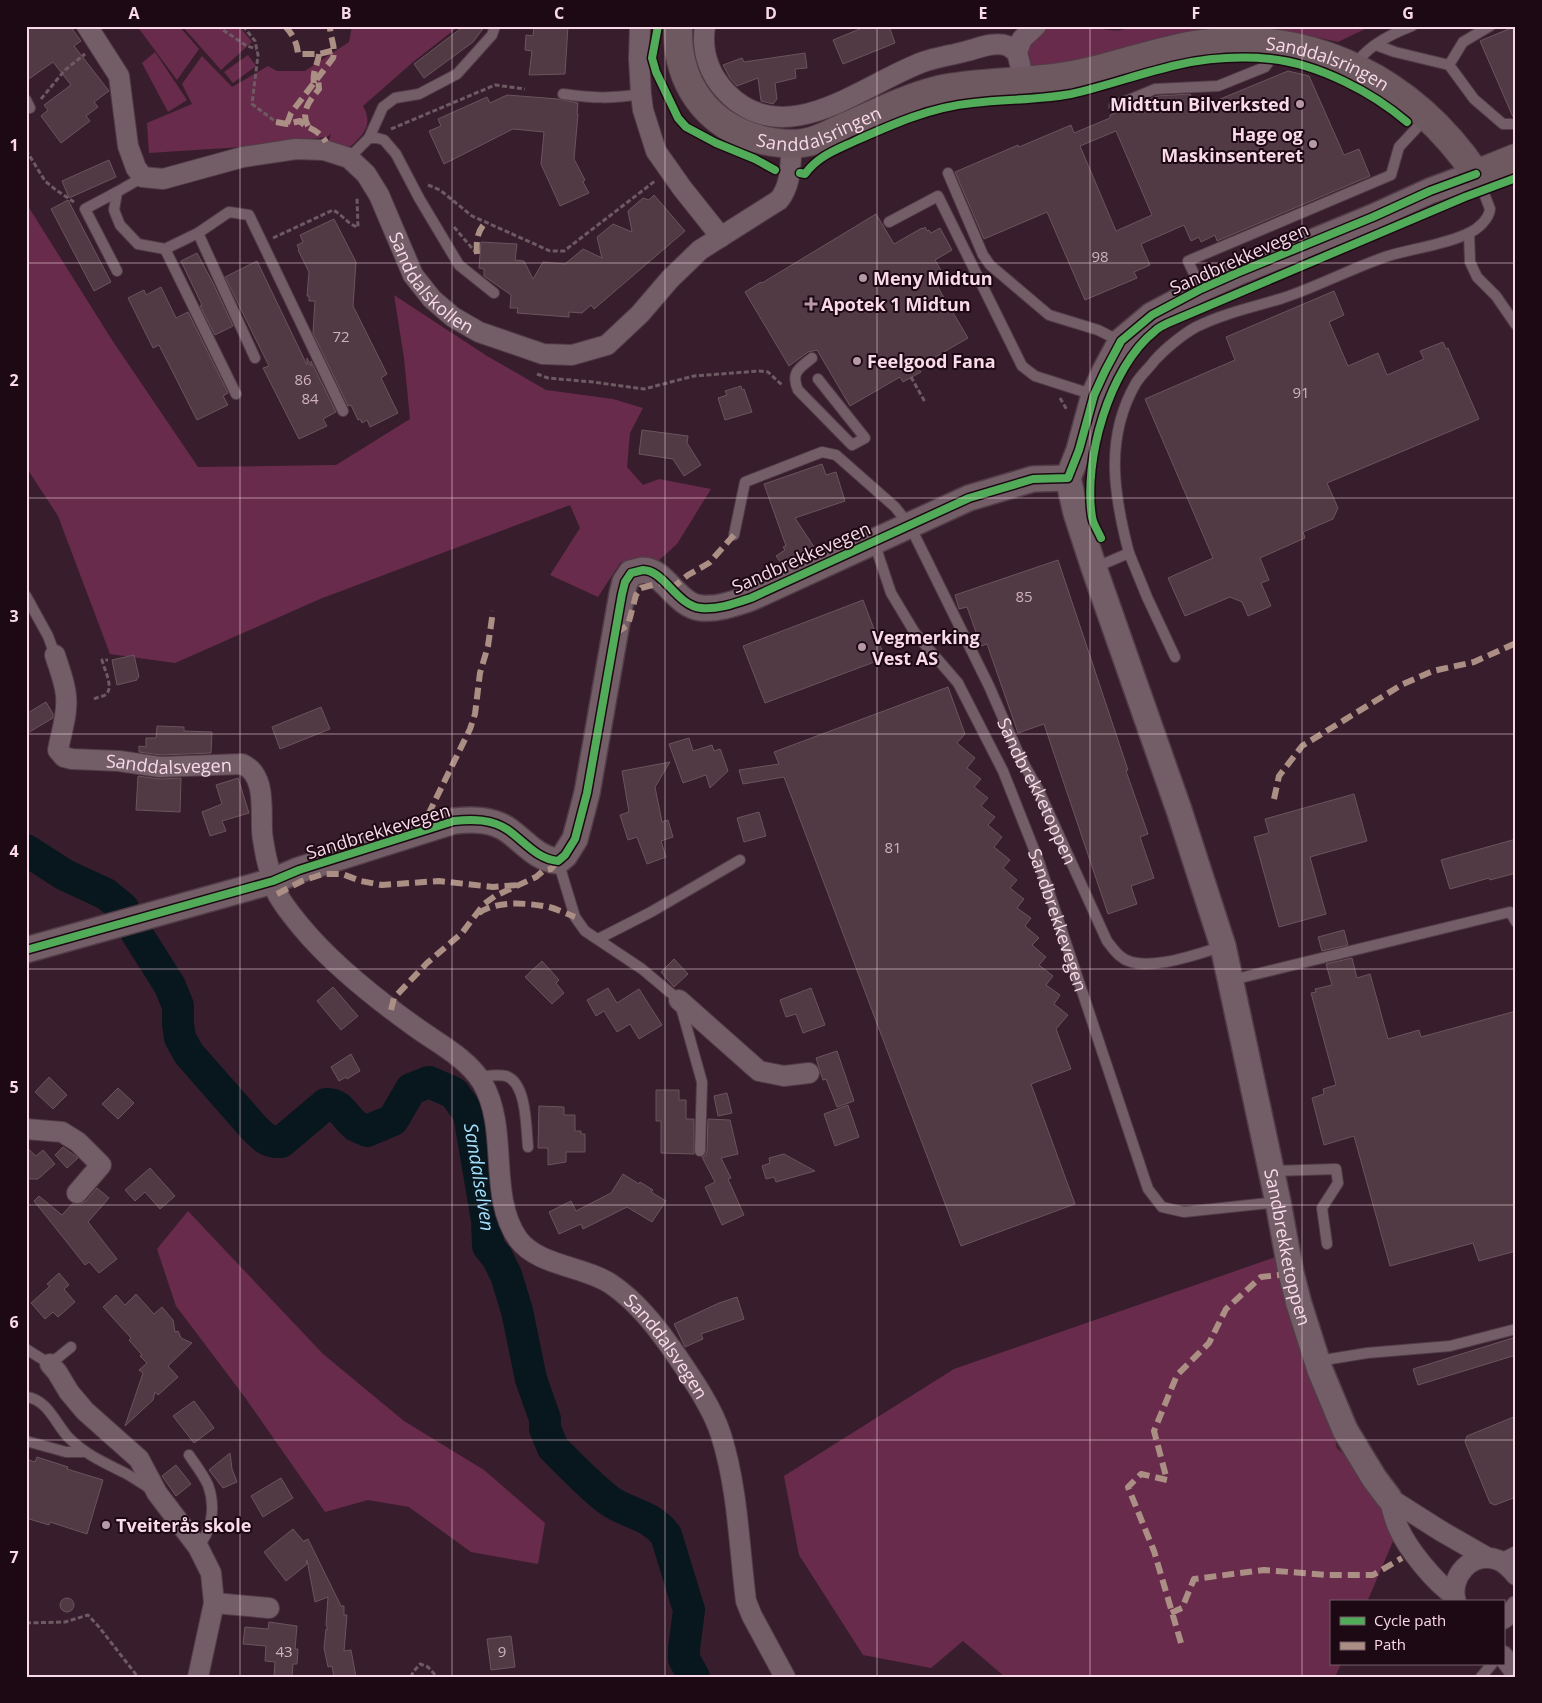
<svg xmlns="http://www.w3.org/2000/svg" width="1542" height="1703" font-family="'Open Sans',sans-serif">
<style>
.green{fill:#692b4c}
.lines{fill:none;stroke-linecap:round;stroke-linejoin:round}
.river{stroke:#08161e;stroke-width:32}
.building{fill:#513a43;stroke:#6b545c;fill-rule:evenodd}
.service-casing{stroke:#523c47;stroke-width:12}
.minor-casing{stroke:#523c47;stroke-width:22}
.tertiary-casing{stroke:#523c47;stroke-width:28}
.secondary-casing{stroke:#523c47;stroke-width:30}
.path{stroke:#6e5a63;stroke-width:3;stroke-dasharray:5 2.5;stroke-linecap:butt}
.service{stroke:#735e68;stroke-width:10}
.minor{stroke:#735e68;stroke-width:20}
.tertiary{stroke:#735e68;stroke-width:25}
.secondary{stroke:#6e5961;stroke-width:28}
.quiet{stroke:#ac8f84;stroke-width:6;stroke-dasharray:12 6;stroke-linecap:butt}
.cycleway-casing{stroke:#1d0913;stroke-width:11}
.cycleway{stroke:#51ab58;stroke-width:8}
.grid{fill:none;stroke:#fadae8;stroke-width:1;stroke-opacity:0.55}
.poi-dot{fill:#b698a6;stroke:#1d0913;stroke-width:2}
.labels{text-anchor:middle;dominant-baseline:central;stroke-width:4;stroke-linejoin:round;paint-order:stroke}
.number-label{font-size:15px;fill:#d0b2bf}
.street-label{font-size:18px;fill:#fadae8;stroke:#1d0913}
.poi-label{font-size:18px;font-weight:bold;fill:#fadae8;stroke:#1d0913;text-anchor:start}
.water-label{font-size:19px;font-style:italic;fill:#a4defb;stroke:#1d0913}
.neatline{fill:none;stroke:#fadae8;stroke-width:2}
.grid-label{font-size:16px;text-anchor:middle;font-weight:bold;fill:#fadae8}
</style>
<rect width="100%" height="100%" fill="#381e2c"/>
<path class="green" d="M137,26H179L199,49L177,80Z
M182,26H239L252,42L221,70Z
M352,26H459L413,62L363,106C373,124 365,133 351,146L348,147L328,143L331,134L327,137L242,147L149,153L147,123L192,104L182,84L202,56L232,87L268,66L277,71H305L349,42Z
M1048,26C1061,26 1075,25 1088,26C1102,28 1118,35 1131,26H1371L1338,42L1301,34L1259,29L1219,28L1190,32L1163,38L1117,54L1036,67L1026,63L1024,49L1043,28Z
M155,52L187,100L168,112L142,63Z
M248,55L256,66L233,83L224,72Z
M26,203L112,340L198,467L336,465L410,419L404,358L394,295L487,356L546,390L613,399L643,408L630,433L627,467L643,485L659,479L711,489L677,544L657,562L636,560L620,563L598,597L550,575L580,528L570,505L320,599L175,663L110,654L58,516L26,467Z
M188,1211L323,1354L404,1421L484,1470L545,1523L538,1564L471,1552L409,1507L368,1500L325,1512L244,1396L176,1306L157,1249Z
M1293,1251L1337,1448L1373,1483L1397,1532L1367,1602H1331V1664H1341L1335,1677H1005L963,1641L931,1668L863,1655L799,1555L784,1476L954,1369Z"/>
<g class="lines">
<g class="river">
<path d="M26,850L65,875L106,894L123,908"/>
<path id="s1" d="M136,932L170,986L178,1006V1024L180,1038L189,1054L254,1128C262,1136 268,1143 281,1142L326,1104C341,1103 345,1118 356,1126C359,1128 364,1129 367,1131L393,1120L411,1089L429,1082L454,1093L469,1114L487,1220L488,1246L497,1257L506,1275L517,1311L531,1379L545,1419V1429L553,1448C570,1465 588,1484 607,1499C626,1514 649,1513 666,1535L689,1610L684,1649V1659L694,1677"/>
</g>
</g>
<path class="building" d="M26,26H70L81,41L74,46L109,91L94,102L98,107L86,116L90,121L61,143L41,116L48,110L44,105L71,85L53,62L26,81Z
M464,26H485L473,42L424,78L414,64Z
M534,26H568L565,74L529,75L532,51L525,50L526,35L533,36Z
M867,26H889L895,43L843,64L833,40Z
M1516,26V117H1513L1480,41Z
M805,53L807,68L795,69L796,78L775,83L777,99L773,104L761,101L758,78L737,86L730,78L723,65L742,58L744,62Z
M1288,71L1309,76L1344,155L1359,149L1370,176L1217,241L1215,235L1201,242L1199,237L1191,241L1184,225L1141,244L1150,265L1134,272L1137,278L1085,300L1047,212L984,239L955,172L1018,145L1019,147L1071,125L1074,133L1110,118V115L1157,96L1190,94L1196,109ZM1116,131L1152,215L1116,231L1080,146Z
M507,95L558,99L578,103L577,114H578L574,159L585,180L583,182L589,193L560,206L541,164L544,132L513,129L444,164L429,131L441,126L438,119L487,97L490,103Z
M109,160L116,177L69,198L62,181Z
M654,195L685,231L594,309L591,305L582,313L569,312V317L517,313L518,308H510L511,295L484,276V269L479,268L481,242L517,244L515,260L524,261L533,279L543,262L565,264L583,249L602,258L597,237L613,224L632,232L628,211L643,198L649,200Z
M68,200L111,282L94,291L51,209Z
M876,214L894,244L922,228L923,229L925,227L927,231L929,230L931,233L940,228L952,250L935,260L943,274L933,279L968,338L918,367L921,372L903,382L900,377L850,406L817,350L808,352L789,366L745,292L761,282L762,283Z
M334,219L356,262L353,306L387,374L381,378L398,413L370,427L367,420L362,423L360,419L358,420L351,405L348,406L313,333L315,301H309V296H307L309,272L298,250L299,249L297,245L303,242L300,235Z
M197,253L213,283L233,326L215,335L200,306L202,305L181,261Z
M257,261L307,365V358L311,366V361L336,412L323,419L327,426L299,439L263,368L269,366L225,277Z
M161,287L176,318L188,312L228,393L223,396L228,405L197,420L159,345L153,348L128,298L144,290L146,295Z
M1334,291L1344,315L1329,322L1348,366L1378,353L1387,375L1424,359L1420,351L1443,342L1446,349L1448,348L1479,419L1327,483L1338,508L1333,519L1303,532L1305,538L1260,558L1269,580L1261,583L1271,606L1248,616L1242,602L1230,597L1185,616L1168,578L1213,558L1145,399L1235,360L1226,337Z
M741,386L742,390L744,389L752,412L725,420L718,398L727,395L725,391Z
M642,430L688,436L687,443L701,465L684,476L673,459L639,454Z
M822,464L826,475L836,472L845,501L795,518L814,547L784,567L776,556L785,550L783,547L786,546L764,484Z
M1058,560L1128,770L1126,771L1148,834L1140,837L1154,878L1131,886L1137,904L1108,914L1044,724L1018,733L987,644L981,646L967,607L959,609L955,595Z
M863,600L885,658L765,703L743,646Z
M134,655L139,677L137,678V680L117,685L112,660Z
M948,687L965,734L957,743L975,758L967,768L981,779L974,787L988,798L981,806L995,817L988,825L1002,837L994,847L1010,860L1003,868L1017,880L1010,888L1024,899L1017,908L1031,918L1025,926L1039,938L1032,945L1046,957L1039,965L1053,976L1046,985L1060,995L1054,1004L1068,1015L1056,1029L1071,1069L1031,1084L1075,1204L961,1246L784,777L743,784L739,770L779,764L774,752Z
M46,702L53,714V718L26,734V714Z
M321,707L330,729L280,749L272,727Z
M157,726L184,727V731L212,732L211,753L161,755L139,752V746L146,747V738H156Z
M689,738L693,751L712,745L714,751L720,749L721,751L728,771L710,788L706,775L683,783L669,744Z
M670,762L655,787L662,822L668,820L673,837L661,841L666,857L647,864L637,837L628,840L620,815L629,812L622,771Z
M138,776L160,779L181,778L180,812L136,810Z
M238,778L249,813L222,821L226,831L210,836L202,812L222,804L216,785Z
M1354,794L1367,841L1310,857L1326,914L1279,927L1254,837L1269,833L1265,819Z
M759,812L766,836L744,842L737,818Z
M1516,839V873L1490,880L1489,878L1450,889L1441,860Z
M1344,930L1348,945L1322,951L1318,937Z
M1352,958L1357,978L1370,974L1388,1039L1419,1030L1421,1037L1516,1011V1251L1479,1261L1473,1243L1390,1266L1354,1136L1324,1145L1312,1098L1324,1094L1323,1089L1336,1085L1311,993L1316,992L1315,989L1332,985L1326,964Z
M674,959L688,974L674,987L661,972Z
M542,961L559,980L556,983L564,993L552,1004L525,977Z
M333,987L358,1016L341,1030L317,1001Z
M608,988L617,1003L639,989L662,1025L639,1039L630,1024L617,1032L604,1011L596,1016L587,1000Z
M811,988L825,1025L803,1033L796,1014L786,1017L780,1000Z
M837,1051L854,1101L837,1107L826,1079L823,1080L816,1058Z
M351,1054L360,1071L347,1079L346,1077L339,1081L331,1067Z
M49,1077L67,1095L53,1109L35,1092Z
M118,1088L134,1103L118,1119L102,1104Z
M656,1090H679V1100H686V1119H694V1154L661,1153V1121H656Z
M727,1093L732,1113L718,1116L714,1096Z
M848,1105L859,1137L835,1146L824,1114Z
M539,1106L564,1107V1115H575V1131H581V1134H585V1152H566V1162L548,1165V1148H538Z
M708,1119L730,1120L738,1154L721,1158L731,1178L728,1179L744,1215L722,1225L705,1187L715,1182L702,1157L706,1155L707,1151Z
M26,1147L36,1156L43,1150L55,1164L38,1179H26Z
M63,1147L78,1158L67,1168L55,1155Z
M784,1154L815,1171L776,1182L774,1177L766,1179L762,1166L770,1163L769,1158Z
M150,1168L175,1196L160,1209L145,1192L135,1201L125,1190Z
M623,1174L639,1184L640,1182L653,1190L651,1192L666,1201L652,1222L627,1207L583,1229L581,1224L559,1234L549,1212L571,1201L576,1211L611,1193Z
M97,1188L109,1198L88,1222L117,1259L99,1273L89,1262L85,1265L34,1201L39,1196L62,1215L72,1204H80L86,1201Z
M59,1273L69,1285L64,1289L75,1302L58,1317L53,1312L45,1319L31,1303L50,1286L47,1284Z
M136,1294L154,1314L162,1307L173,1320L175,1332L178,1331L181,1338L192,1343L168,1366L178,1377L158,1395L155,1392L153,1400L125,1426L143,1373L139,1370L147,1363L140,1356L142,1355L129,1340L131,1338L103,1307L116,1295L125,1305Z
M737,1297L744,1319L701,1334L703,1339L685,1347L674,1324L719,1303Z
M1516,1337V1355L1418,1385L1413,1369Z
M194,1401L214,1428L194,1443L173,1416Z
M1516,1416V1497L1495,1505L1490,1503L1465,1442L1467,1436Z
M230,1453L232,1469L237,1482L223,1488L209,1470Z
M37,1457L68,1467L67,1469L103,1480L87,1534L50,1522L49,1525L26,1518V1459L35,1462Z
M176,1465L191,1484L176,1496L162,1476Z
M281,1478L293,1498L263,1517L251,1496Z
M293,1529L304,1542V1541L308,1539L341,1606H344V1615H347L344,1651L351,1650L356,1677H334L332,1666L328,1667L324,1648L326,1629H328L326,1625L328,1597L315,1602L307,1560L306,1565L286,1581L264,1552Z
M60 1605a7 7 0 1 1 14 0a7 7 0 1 1-14 0Z
M269,1622L297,1626L295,1649H298L297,1664H293L292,1677H274L275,1662L265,1661L266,1646L243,1644L245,1627L268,1629Z
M511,1636L515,1667L491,1670L487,1639Z"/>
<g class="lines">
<g class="service-casing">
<g id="service">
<path d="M1376,45L1395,52L1449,65L1474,99L1503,124H1516"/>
<path d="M1449,65L1463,42L1490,26"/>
<path d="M1355,66C1366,46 1391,34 1412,26"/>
<path d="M563,94C593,98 610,99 641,94"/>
<path d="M26,100L30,108"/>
<path d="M1114,106L1155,89L1218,86L1265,67L1271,59L1274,46"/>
<path d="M369,138H377L384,140L396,154L419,198L459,265L494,293"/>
<path d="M349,158L369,138L383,107L395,98L419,94L457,74L492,35L495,26"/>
<path d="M948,173L983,255L990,265L1049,315L1098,330L1120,341"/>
<path d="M143,177L117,192L114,210L120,225L138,244L165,249L198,233L229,212L249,215L343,411"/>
<path d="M117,192L85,209L117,271"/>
<path d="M889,222L938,196L1022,366L1035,376L1094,395"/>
<path d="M198,233L255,358"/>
<path d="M1469,233L1470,262L1477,277L1496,296L1516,325"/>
<path d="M165,249L236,394"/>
<path d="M1201,289L1188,261L1391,175L1399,147L1425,119"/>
<path d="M812,358C800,368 790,372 798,390L852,445L865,438L818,379"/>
<path id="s2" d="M734,535L745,482L822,452L836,455L895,507L910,526L989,686L1020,757L1039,791L1107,941C1111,946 1115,952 1120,956C1141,975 1198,954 1223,946"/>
<path id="s3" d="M874,542L891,593L915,633L958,683L1003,771L1039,862L1148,1189L1162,1207L1184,1212L1278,1202"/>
<path d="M1129,553C1114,496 1104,438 1136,383C1141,375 1149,368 1155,360C1165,349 1183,334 1196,327C1224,313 1254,307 1283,298C1319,286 1352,268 1388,256C1415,248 1444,245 1469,233C1478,229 1489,219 1490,209L1477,175"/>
<path d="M1094,568L1129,553L1147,597L1175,657"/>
<path d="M26,596L48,636L55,655"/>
<path d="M558,861L575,917L585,931L642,969L679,1000L702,1082L700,1151"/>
<path d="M598,939L651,912L740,860"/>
<path d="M1232,980L1510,912L1516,922"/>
<path d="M478,1077C487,1076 497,1074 506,1076C527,1083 526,1128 528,1147"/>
<path d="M1273,1171L1336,1169L1338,1183L1322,1208L1327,1244"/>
<path d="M26,1349L50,1364L71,1347"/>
<path d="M1318,1361L1367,1353L1450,1346L1516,1329"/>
<path d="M26,1397C48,1399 56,1425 69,1438C86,1455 105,1463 125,1473C134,1478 143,1484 152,1490"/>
<path d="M26,1441L66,1452H83"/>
<path d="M189,1455C195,1464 203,1474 208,1485C216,1507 212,1530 198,1547"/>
<path d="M1498,1560L1516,1551"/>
<path d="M1481,1677L1492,1664"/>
</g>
</g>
<g class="minor-casing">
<g id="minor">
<path id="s4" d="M87,26L119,76L128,146L136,168L143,177L163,179L243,157L296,149L324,150L349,158L366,174L379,195L413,275L432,299L453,317L479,332L543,354L572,355L607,345L640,314L670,279L700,250L779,200C792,184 790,163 792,143"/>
<path d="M640,26L639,59L641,94L643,110L656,151L682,188L721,237"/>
<path d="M705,26C701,51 709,74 726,92C785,154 863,84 923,62C937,57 953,55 967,51C979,48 995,41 1008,46C1011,47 1014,51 1017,52"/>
<path d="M1024,81L1017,52L1022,39L1036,26"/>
<path id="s5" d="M55,655C59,668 65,682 66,696C68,714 61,733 58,750L64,757L72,759L119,761L160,767L242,764C266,774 261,808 262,830C262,837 264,844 265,851C267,864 272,878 276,891C281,903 301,927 310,937C339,969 379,1001 414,1026C437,1043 466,1057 482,1082C510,1130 487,1194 518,1239C538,1266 584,1266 611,1284C636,1301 655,1325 672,1349C689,1374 712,1406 721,1435C738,1489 739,1546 746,1601L752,1616L785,1677"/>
<path d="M679,1000L759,1071L784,1076L809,1073"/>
<path d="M26,1129L62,1132L78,1142L101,1165L77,1193"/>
<path d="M50,1364L57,1372L69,1392L85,1411L139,1459L157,1493L198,1547L211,1573L214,1603L198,1677"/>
<path d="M1389,1498C1392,1508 1394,1518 1398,1527C1407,1548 1435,1583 1454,1595"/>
<path d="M1389,1498L1441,1531L1488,1558"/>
<path d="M1456,1602C1448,1577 1472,1550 1498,1560C1506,1563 1511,1569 1516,1575"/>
<path d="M214,1603L269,1608"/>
<path d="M1503,1619L1512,1612L1516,1606"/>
<path d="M1503,1656L1516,1673"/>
</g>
</g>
<g class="tertiary-casing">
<g id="tertiary">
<path id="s6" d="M1068,478L1076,513L1094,568L1179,810L1223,946L1278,1202L1291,1273L1299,1304L1320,1370L1345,1430L1374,1478L1389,1498"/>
<path d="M26,950L273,881L299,870L454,821C473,819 492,819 508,830C525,842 537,859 558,861L565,855L575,839L587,793L622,594L625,582L631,573C635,572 639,571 643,570C664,570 677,606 701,608C717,610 736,603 751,598L969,498L1033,479L1068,478L1079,450L1094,395L1105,371L1121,341L1152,315L1201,289L1237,273L1373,217L1430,191L1476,174"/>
</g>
</g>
<g class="secondary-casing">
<g id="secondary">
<path id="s7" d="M678,26C676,82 706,126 762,140C775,143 789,145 803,143C819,141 833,132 847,126C877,113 906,98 938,90C984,80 1032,84 1078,74C1119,66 1158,50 1200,44C1313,29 1413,81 1476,174L1516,158"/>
</g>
</g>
<path class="path" d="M217,26L247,46L257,49
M243,26L255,41L258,55L252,104L276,122
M41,99L65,70L85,54
M391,129L495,85L525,89
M26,150L45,181L56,190L74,202
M428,185L440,190L472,216L550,251H564L655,181
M454,227L477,254
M273,238L333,210C343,215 348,225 358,227L357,198
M537,374L548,378L593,382L644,389L694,376L759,371L768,372L782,385
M911,377L925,402
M1060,398L1067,410
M94,699C97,697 102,697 105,695C115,689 104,669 102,660H108
M26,1623L65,1622L88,1615L99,1627L138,1677
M411,1677L413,1672L420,1664L428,1667L437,1677"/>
<use href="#service" class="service"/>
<use href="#minor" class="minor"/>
<use href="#tertiary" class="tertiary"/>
<use href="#secondary" class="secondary"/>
<path class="quiet" d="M285,26C293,35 297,42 298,54H319L335,50
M314,83C312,72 318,64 319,54
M276,122L287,124L300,121C306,129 317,127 326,142
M287,124L291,113L333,58C336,46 330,38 330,26
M308,126C300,112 310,100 319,89L318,77
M477,254C476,242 477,231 486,222
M671,589L688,575L709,563L734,535
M616,633L628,625L636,595L641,588L664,582
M1274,799L1279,776L1302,746L1403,684L1433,671L1474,662L1516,643
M423,832L426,819L470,729L475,714L480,673L488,646L493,611
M277,894L302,881L323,874H342L361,881L382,885L439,881L493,887L518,885
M479,913C497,900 528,903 549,907C557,909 567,914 575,917
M391,1010L394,998L427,963L462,933L484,904L495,896L536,877L543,871L551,869L558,861
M1171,1613L1182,1608L1194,1579L1264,1570L1328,1575H1373L1402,1558
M1181,1643L1154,1551L1128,1487L1141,1474L1167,1480L1154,1431L1177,1375L1209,1343L1226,1309L1261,1277L1279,1275"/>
<g class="cycleway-casing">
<path id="cycleway" d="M658,26L652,58L656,72L678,118L686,127L716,143L755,159L775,170
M800,173L805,174C818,156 836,150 855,141C893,124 931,107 973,103C1006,99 1039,100 1071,94C1107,86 1141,73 1177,65C1208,58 1240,56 1271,59C1318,64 1372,92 1407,122
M1101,538C1098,531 1093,524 1092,517C1083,461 1109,367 1155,331C1160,326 1168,323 1175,320L1465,197L1516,178
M26,950L273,881L299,870L454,821C473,819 492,819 508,830C525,842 537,859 558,861L565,855L575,839L587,793L622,594L625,582L631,573C635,572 639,571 643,570C664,570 677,606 701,608C717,610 736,603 751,598L969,498L1033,479L1068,478L1079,450L1094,395L1105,371L1121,341L1152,315L1201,289L1237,273L1373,217L1430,191L1476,174"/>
</g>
<use href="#cycleway" class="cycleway"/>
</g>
<path class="grid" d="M240,26V1677M452,26V1677M665,26V1677M877,26V1677M1090,26V1677M1302,26V1677M26,263H1516M26,498H1516M26,734H1516M26,969H1516M26,1205H1516M26,1440H1516"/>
<g class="poi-dot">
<circle cx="1300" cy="104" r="5"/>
<circle cx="1313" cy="144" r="5"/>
<circle cx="863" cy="278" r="5"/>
<path d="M808.5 296.5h5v5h5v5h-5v5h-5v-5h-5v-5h5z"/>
<circle cx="857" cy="361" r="5"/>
<circle cx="862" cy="647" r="5"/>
<circle cx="106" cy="1525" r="5"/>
</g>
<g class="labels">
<g class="number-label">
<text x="1100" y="256">98</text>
<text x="341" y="336">72</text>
<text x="303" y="379">86</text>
<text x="1301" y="392">91</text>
<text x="310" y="398">84</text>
<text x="1024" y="596">85</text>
<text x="893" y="847">81</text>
<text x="284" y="1651">43</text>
<text x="502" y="1651">9</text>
</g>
<g class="street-label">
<text stroke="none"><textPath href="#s7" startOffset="739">Sanddalsringen</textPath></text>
<text stroke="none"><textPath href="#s7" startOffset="214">Sanddalsringen</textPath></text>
<text transform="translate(1239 258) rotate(-24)">Sandbrekkevegen</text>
<text stroke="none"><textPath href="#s4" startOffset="528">Sanddalskollen</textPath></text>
<text transform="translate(801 557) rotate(-24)">Sandbrekkevegen</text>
<text stroke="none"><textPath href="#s5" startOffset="212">Sanddalsvegen</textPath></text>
<text stroke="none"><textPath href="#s2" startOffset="548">Sandbrekketoppen</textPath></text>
<text transform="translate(378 831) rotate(-17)">Sandbrekkevegen</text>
<text stroke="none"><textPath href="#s3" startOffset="424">Sandbrekkevegen</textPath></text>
<text stroke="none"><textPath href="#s6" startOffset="801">Sandbrekketoppen</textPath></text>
<text stroke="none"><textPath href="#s5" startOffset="1056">Sanddalsvegen</textPath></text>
</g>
<g class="poi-label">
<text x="1290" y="104" text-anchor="end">Midttun Bilverksted</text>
<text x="1303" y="134" text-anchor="end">Hage og<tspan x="1303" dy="21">Maskinsenteret</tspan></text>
<text x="873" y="278">Meny Midtun</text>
<text x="821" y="304">Apotek 1 Midtun</text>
<text x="867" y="361">Feelgood Fana</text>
<text x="872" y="637">Vegmerking<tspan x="872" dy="21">Vest AS</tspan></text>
<text x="116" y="1525">Tveiterås skole</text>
</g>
<g class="water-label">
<text stroke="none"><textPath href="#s1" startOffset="576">Sandalselven</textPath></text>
</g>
</g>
<rect width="1542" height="1703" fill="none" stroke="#1d0913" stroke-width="55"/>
<rect x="1330" y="1600" width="175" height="65" fill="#1d0913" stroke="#755d68"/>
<rect x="1340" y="1617" width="25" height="8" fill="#51ab58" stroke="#755d68"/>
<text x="1374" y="1626" font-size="15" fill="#fadae8">Cycle path</text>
<rect x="1340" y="1642" width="25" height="8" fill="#ac8f84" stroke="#755d68"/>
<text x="1374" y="1650" font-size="15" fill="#fadae8">Path</text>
<rect x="28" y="28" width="1486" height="1648" class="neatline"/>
<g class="grid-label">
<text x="134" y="19">A</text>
<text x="346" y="19">B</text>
<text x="559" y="19">C</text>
<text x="771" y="19">D</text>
<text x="983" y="19">E</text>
<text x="1196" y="19">F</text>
<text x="1408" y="19">G</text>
<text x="14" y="151">1</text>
<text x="14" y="386">2</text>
<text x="14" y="622">3</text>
<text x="14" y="857">4</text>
<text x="14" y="1093">5</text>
<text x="14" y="1328">6</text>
<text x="14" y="1563">7</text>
</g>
</svg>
